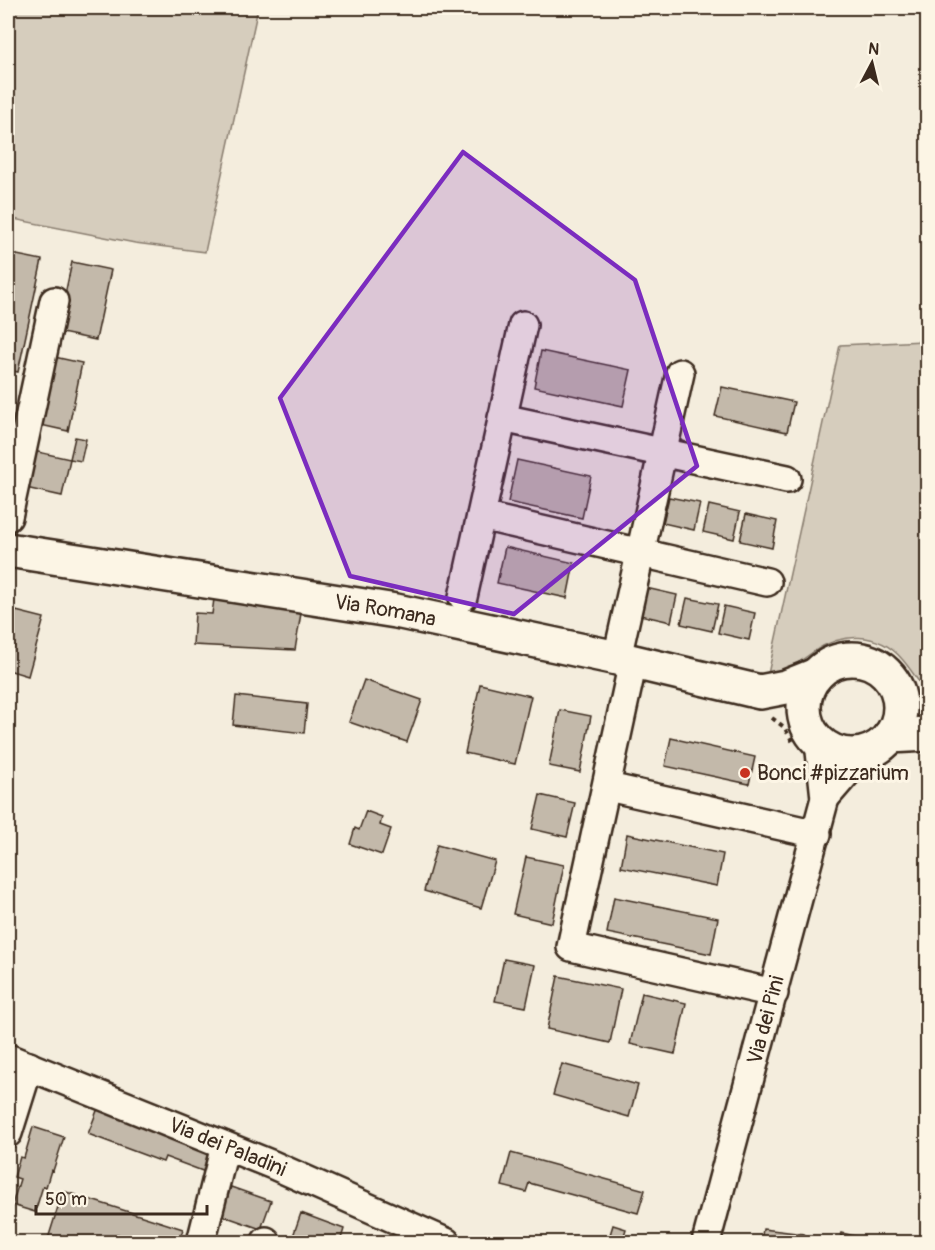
<svg xmlns="http://www.w3.org/2000/svg" width="935" height="1250" font-family="Pangolin,sans-serif">
<style>
.green{fill:#d6cdbd;stroke:#887c6e;stroke-width:1.5}
.building{fill:#c3b9aa;stroke:#3b2a1e;stroke-width:1.5}
.lines{fill:none;stroke-linecap:round;stroke-linejoin:round}
.minor-casing{stroke:#3b2a1e;stroke-width:32}
.major-casing{stroke:#3b2a1e;stroke-width:38}
.path{stroke:#3b2a1e;stroke-width:4;stroke-dasharray:4.5 4.5;stroke-linecap:butt}
.minor{stroke:#fcf5e5;stroke-width:27}
.major{stroke:#fcf5e5;stroke-width:33}
.marked{fill:#7b2cbf;fill-opacity:0.2;stroke:#7b2cbf;stroke-width:4.5;stroke-linejoin:round}
.poi-dot{fill:#c8321e;stroke:#fcf5e5;stroke-width:2}
.labels{text-anchor:middle;dominant-baseline:central;stroke-width:6;stroke-linejoin:round;paint-order:stroke}
.street-label{font-size:21px;fill:#3b2a1e;stroke:#fcf5e5}
.poi-label{font-size:21px;fill:#3b2a1e;stroke:#fcf5e5;text-anchor:start}
</style>
<rect width="100%" height="100%" fill="#f4eddd"/>
<filter id="ink" filterUnits="userSpaceOnUse"><feTurbulence type="fractalNoise" baseFrequency=".0167" numOctaves="2"/><feDisplacementMap in="SourceGraphic" scale="12" xChannelSelector="R" yChannelSelector="G"/><feConvolveMatrix kernelMatrix="1 2 1 2 8 2 1 2 1" color-interpolation-filters="sRGB"/></filter>
<g filter="url(#ink)">
<path class="green" d="M8,8H258L205,252L135,243L8,218Z
M924,341H927V692C918,682 911,669 902,659C878,631 841,632 813,652C796,664 790,672 768,674L840,345Z"/>
<path class="building" d="M12,254L42,260L18,372L8,370V277Z
M72,262L111,270L96,340L57,332Z
M541,351L631,370L623,406L534,387Z
M50,356L82,363L68,431L36,424Z
M722,387L794,402L787,432L715,416Z
M75,437L86,439L81,461L70,459Z
M29,450L70,459L62,496L21,487Z
M517,460L591,476L582,518L508,502Z
M669,497L700,503L694,530L663,523Z
M709,505L740,512L734,539L703,532Z
M746,514L777,521L772,548L740,541Z
M505,547L574,563L567,598L497,583Z
M646,588L677,595L671,622L640,615Z
M687,598L718,604L712,631L681,624Z
M214,599L301,613L295,650L193,645L195,613L212,614Z
M724,606L755,613L749,640L718,633Z
M16,611L44,618L28,676L8,670V640Z
M364,680L422,700L407,742L349,722Z
M480,684L531,696L515,764L465,753Z
M236,696L307,704L304,733L233,725Z
M560,710L591,716L580,772L549,766Z
M671,738L755,757L749,784L665,766Z
M540,795L575,803L567,837L532,829Z
M366,811L382,817L380,825L391,829L382,855L350,844L355,828L359,830Z
M627,834L723,854L717,886L621,867Z
M437,845L495,861L481,908L424,891Z
M526,857L564,865L552,923L513,914Z
M614,897L718,918L711,954L607,933Z
M504,959L535,965L526,1007L495,1001Z
M558,976L621,989L610,1043L547,1029Z
M642,993L686,1003L675,1054L630,1044Z
M562,1064L638,1085L629,1117L553,1095Z
M98,1108L216,1152L208,1173L165,1157L163,1162L88,1134Z
M33,1127L64,1137L53,1171L51,1170L46,1187L43,1186L35,1212L12,1205L20,1179L14,1177L20,1157L24,1158Z
M511,1153L645,1190L638,1213L529,1183L526,1192L502,1186Z
M231,1187L271,1201L261,1229L221,1215Z
M63,1191L183,1229L179,1242H145L117,1234L114,1242H47Z
M301,1213L344,1229L340,1242H301L292,1239Z
M613,1225L626,1229L622,1242L608,1241Z
M763,1229L804,1234L803,1242H761Z
M842,1233L871,1240L870,1242H839Z"/>
<g class="lines">
<g class="minor-casing">
<g id="minor">
<path d="M502,418L787,479"/>
<path d="M481,516L767,582"/>
<path d="M8,517L54,301"/>
<path d="M463,597L523,325"/>
<path d="M617,658L680,373"/>
<path d="M633,662L571,947L774,993"/>
<path d="M608,787L817,834"/>
<path d="M825,798L863,754"/>
<path id="s1" d="M8,1058L273,1165L446,1242"/>
<path d="M8,1133L29,1066"/>
<path d="M201,1242L225,1146"/>
<path d="M266,1242V1241"/>
<path id="s2" d="M706,1242L825,798L819,742"/>
</g>
</g>
<g class="major-casing">
<g id="major">
<path id="s3" d="M8,550L396,611L617,658L760,692L786,687L816,675"/>
<circle cx="852" cy="707" r="48"/>
<path d="M890,736L928,734"/>
</g>
</g>
<path class="path" d="M772,718L784,727L794,744"/>
<use href="#minor" class="minor"/>
<use href="#major" class="major"/>
</g>
</g>
<path class="marked" d="M463,152L635,280L697,466L514,614L350,576L280,398Z"/>
<circle class="poi-dot" cx="745" cy="773" r="6"/>
<g class="labels">
<g class="street-label">
<text stroke="none"><textPath href="#s3" startOffset="382">Via Romana</textPath></text>
<text stroke="none"><textPath href="#s2" startOffset="230">Via dei Pini</textPath></text>
<text stroke="none"><textPath href="#s1" startOffset="237">Via dei Paladini</textPath></text>
</g>
<g class="poi-label">
<text x="757" y="773">Bonci #pizzarium</text>
</g>
</g>
<rect width="935" height="1250" fill="none" stroke="#fcf5e5" stroke-width="30"/>
<rect x="15" y="15" width="905" height="1220" fill="none" stroke="#3b2a1e" stroke-width="2" filter="url(#ink)"/>
<g transform="translate(872 63) rotate(7)" stroke="#fcf5e5" stroke-width="4.5" paint-order="stroke">
<path d="M0-4.5L10 22L0 15L-10 22Z" fill="#3b2a1e"/>
<text y="-9" font-size="16" font-weight="bold" text-anchor="middle" fill="#3b2a1e">N</text>
</g>
<path d="M36 1205v9h171v-9" fill="none" stroke="#3b2a1e" stroke-width="3"/>
<text x="45" y="1205" font-size="18" fill="#3b2a1e" stroke="#fcf5e5" stroke-width="4.5" paint-order="stroke">50 m</text>
</svg>
